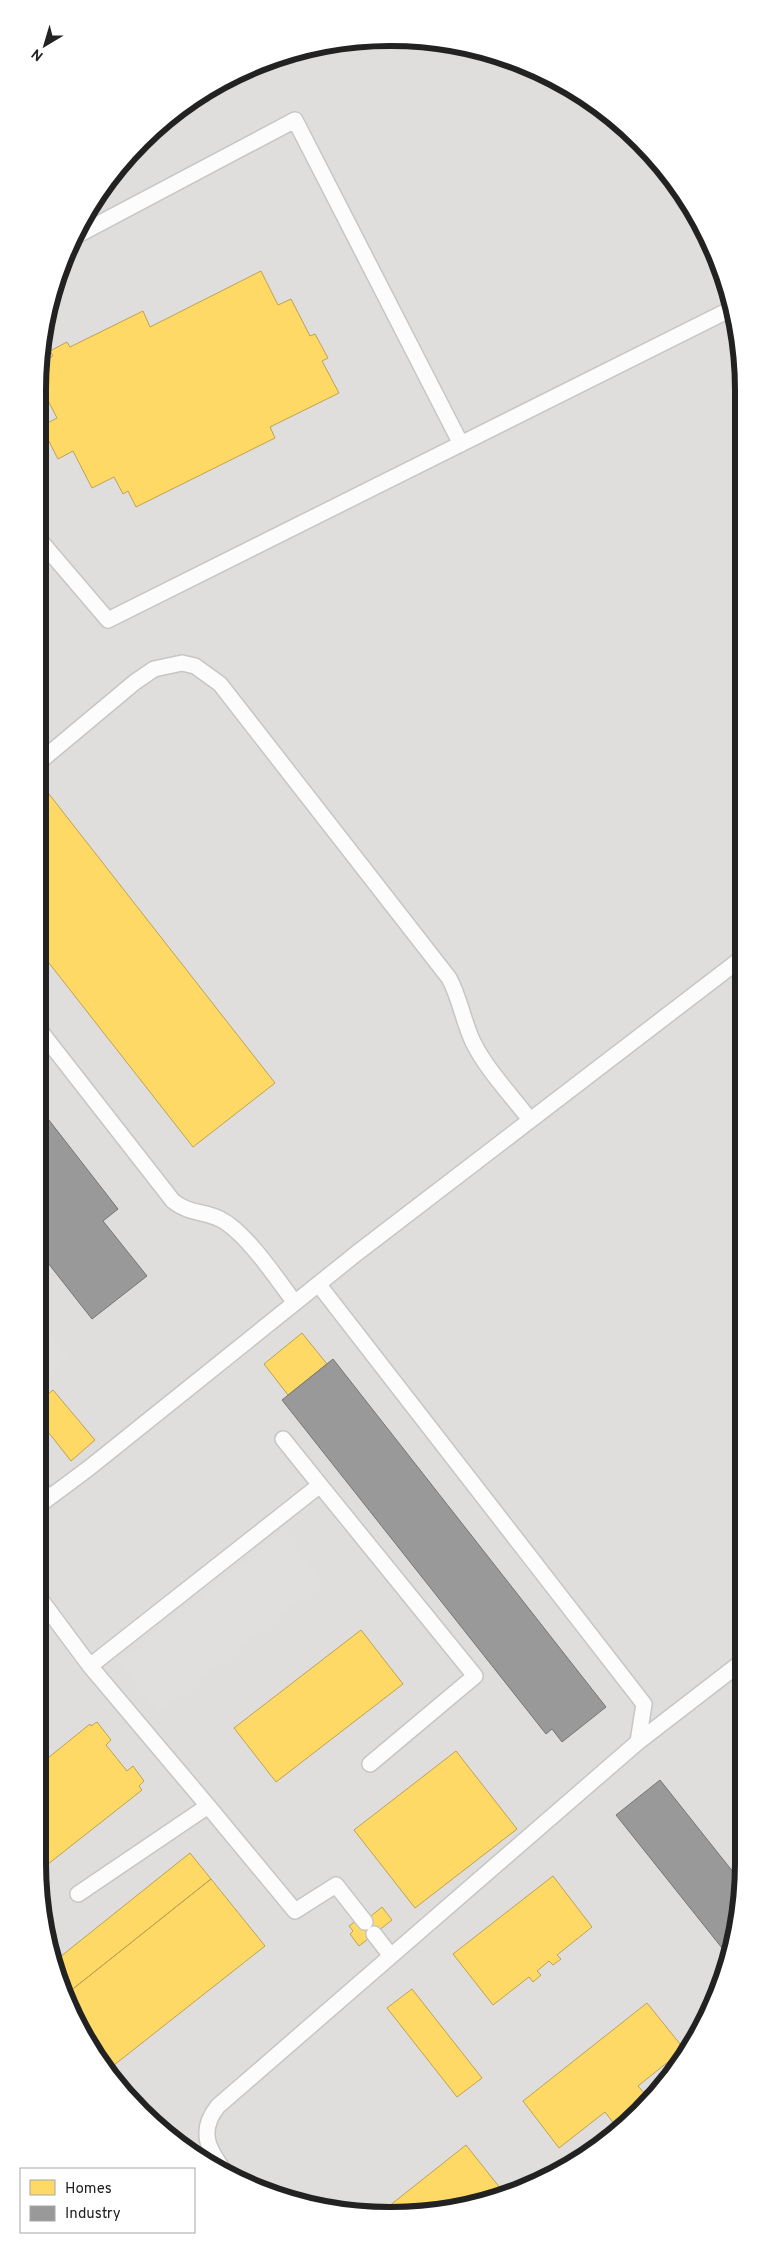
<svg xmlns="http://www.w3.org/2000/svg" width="781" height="2253" font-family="Overpass,sans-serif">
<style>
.residential{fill:#dfdedc}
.parking{fill:#e0dfde}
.homes{fill:#ffd966;stroke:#bda252}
.industry{fill:#999;stroke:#757575}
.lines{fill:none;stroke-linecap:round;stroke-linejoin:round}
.service-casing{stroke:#c7c6c5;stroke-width:18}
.path{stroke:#d8ccc9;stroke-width:3;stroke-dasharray:2.5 2.5;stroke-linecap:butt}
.service{stroke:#fdfcfc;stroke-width:15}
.rim{fill:none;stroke:#222;stroke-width:6}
</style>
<rect width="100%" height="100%" fill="#f0eeeb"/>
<path class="residential" d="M413,38L482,49L567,85L656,158L717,255L741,345L743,1862L732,1954L684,2059L640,2112L587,2156L482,2204L413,2215L345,2213L234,2179L176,2143L125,2095L64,1997L44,1931L38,1862V391L49,299L74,235L110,176L158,125L214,85L277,56L344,41Z"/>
<path class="parking" d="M38,1319L68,1357L38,1387Z
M283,1532L322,1581L159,1711L119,1662Z"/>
<path class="homes" d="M261,271L278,305L291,299L310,336L315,334L328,358L322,361L339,393L270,427L275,438L136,507L128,491L123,494L114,477L92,488L73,451L58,459L41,426L57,418L39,383L41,362L53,356L50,351L67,342L70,347L143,311L150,327Z
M45,789L275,1083L193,1147L38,949V795Z
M302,1333L327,1364L288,1395L264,1364Z
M53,1390L95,1440L71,1461L38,1419V1402Z
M361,1630L403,1684L276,1782L234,1728Z
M38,1660L47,1672L38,1680Z
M97,1722L111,1740L106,1745L127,1771L133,1766L144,1781L139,1786L142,1790L38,1872V1766L90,1724L91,1726Z
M456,1751L517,1829L415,1908L354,1830Z
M190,1853L211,1879L64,1996L52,1958L55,1961Z
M553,1876L592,1927L557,1955L561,1959L553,1965L549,1961L537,1971L541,1975L533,1982L529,1977L493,2005L453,1954Z
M211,1879L265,1946L109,2069L64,1996Z
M382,1907L392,1920L359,1946L350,1934L353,1931L349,1926L356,1921L359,1926Z
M412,1989L482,2078L457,2097L387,2008Z
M647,2003L684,2049L638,2086L650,2100L640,2112L619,2130L605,2112L559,2148L523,2101Z
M466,2145L504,2193L482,2204L413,2215L379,2214Z"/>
<path class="industry" d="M38,1106L118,1209L103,1221L147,1276L92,1319L48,1263L38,1272Z
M333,1359L606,1707L562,1742L552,1729L546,1734L282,1400Z
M660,1780L741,1882L730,1958L616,1815Z"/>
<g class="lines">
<g class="service-casing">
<path id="service" d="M72,238L295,120L461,444
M38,538L108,620L731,309
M38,763L135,682L154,669L182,663L195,666L220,684L449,978C460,998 463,1021 473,1042C486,1069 512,1096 530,1120
M38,1028L173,1201C189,1214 204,1211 220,1219C246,1232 277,1279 295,1303
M283,1439L320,1485
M38,1484L48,1498
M38,1506L89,1468L357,1253L742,958
M38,1596L90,1666L208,1806L78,1894
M90,1666L320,1485L475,1676L370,1764
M638,1742L743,1661
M208,1806L295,1911L336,1885L365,1922
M374,1934L391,1956
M226,2174C209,2150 197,2132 218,2106L638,1742L644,1704L319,1285"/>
</g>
<path class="path" d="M203,93L209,102"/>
<use href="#service" class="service"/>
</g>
<path d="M0 0H781V2253H0ZM390 46H391A344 344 0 0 1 735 390V1863A344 344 0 0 1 391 2207H390A344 344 0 0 1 46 1863V390A344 344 0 0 1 390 46Z" fill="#fff" fill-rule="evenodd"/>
<path class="rim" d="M390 46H391A344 344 0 0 1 735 390V1863A344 344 0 0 1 391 2207H390A344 344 0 0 1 46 1863V390A344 344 0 0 1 390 46Z"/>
<rect x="20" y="2168" width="175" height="65" fill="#ffffff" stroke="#a7a7a7"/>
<rect x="30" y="2180" width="25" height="15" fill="#ffd966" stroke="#a7a7a7"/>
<text x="65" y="2193" font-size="15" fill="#222222">Homes</text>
<rect x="30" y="2206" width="25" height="15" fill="#999999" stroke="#a7a7a7"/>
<text x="65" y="2218" font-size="15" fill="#222222">Industry</text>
<g transform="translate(45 45) rotate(218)" stroke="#ffffff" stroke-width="4" paint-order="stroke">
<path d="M0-4L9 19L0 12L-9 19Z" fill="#222222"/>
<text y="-8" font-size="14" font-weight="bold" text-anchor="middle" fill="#222222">N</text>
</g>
</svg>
